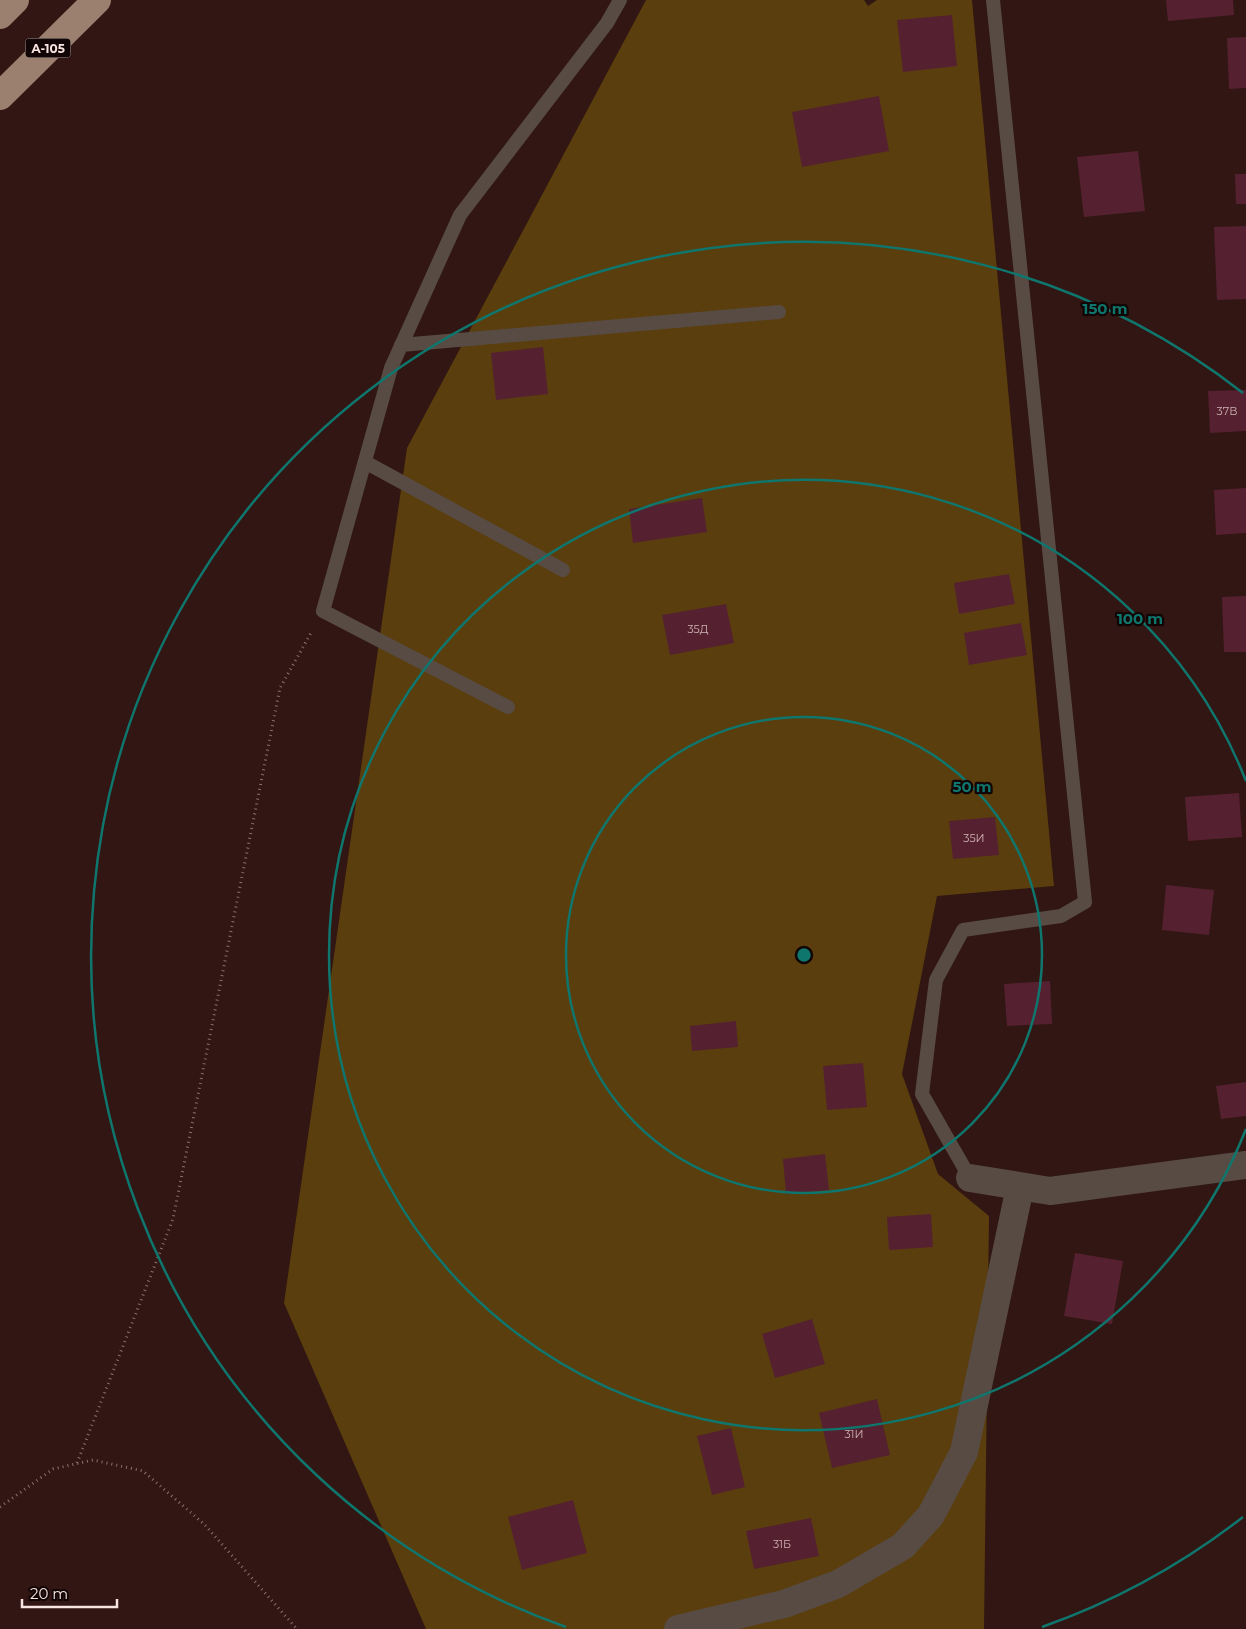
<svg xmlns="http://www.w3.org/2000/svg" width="1246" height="1629" font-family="Montserrat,sans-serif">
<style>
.green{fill:#5b3e0d}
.building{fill:#552130}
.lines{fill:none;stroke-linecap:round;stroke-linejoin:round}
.path{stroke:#89716e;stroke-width:3;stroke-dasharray:1 4;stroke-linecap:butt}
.service{stroke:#574b44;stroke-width:14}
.minor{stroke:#574b44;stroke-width:28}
.trunk{stroke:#9b806f;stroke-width:28}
.ring{fill:none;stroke:#0f766e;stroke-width:2.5}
.labels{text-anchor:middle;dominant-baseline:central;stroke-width:4.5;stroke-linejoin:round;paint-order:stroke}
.number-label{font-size:11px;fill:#cfb3b5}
.shield{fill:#110605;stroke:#b3a19f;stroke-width:1}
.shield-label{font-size:12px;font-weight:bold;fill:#f8e4e1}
.centre{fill:#0f766e;stroke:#110605;stroke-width:2.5}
.ring-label{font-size:15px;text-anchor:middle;font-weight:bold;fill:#0f766e;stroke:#110605;stroke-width:4.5;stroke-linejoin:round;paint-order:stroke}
</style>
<rect width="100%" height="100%" fill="#311613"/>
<path class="green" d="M646,0H864L868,6L877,0H972L1054,886L937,896L902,1074L938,1174L989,1216L984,1629H426L284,1303L407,448Z"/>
<path class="building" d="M1166,0H1233L1234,15L1168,21Z
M952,15L957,66L903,72L897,20Z
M1246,37V88L1229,89L1227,38Z
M879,96L889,151L802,167L792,112Z
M1138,151L1145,211L1084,217L1077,157Z
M1235,174H1246V204H1236Z
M1246,226V299L1217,300L1214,227Z
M543,347L548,394L496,400L491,353Z
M1246,390V431L1210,433L1208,391Z
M1246,488V533L1216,535L1214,490Z
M702,498L707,532L633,543L629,509Z
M1009,574L1015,604L959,614L954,583Z
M1246,596V652H1224L1222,597Z
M726,604L734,643L670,655L662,615Z
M1021,623L1027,655L969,665L964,633Z
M1239,793L1242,837L1188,841L1185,797Z
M995,817L999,855L953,859L949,821Z
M1166,885L1214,890L1209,935L1162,930Z
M1050,981L1052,1024L1007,1026L1004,984Z
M736,1021L738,1047L692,1051L690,1026Z
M863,1063L867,1107L827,1110L823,1066Z
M1246,1082V1116L1221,1119L1216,1086Z
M825,1154L829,1190L786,1194L783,1159Z
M931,1214L933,1247L889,1250L887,1217Z
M1075,1253L1123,1261L1112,1324L1064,1316Z
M812,1319L825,1364L775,1378L762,1334Z
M877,1399L890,1455L832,1468L819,1413Z
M731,1428L745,1487L712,1495L697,1436Z
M573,1500L587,1553L522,1570L508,1517Z
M811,1518L819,1556L754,1569L746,1531Z"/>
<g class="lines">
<path class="path" d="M77,1463L173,1219L280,688L312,631
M0,1507L53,1469L93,1460L143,1471L204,1524L297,1629"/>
<path class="service" d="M401,345L779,312
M365,462L563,570
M508,707L323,611L391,368L460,215L607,23L620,0
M970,1178L922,1094L936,980L963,930L1061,916L1085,902L993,0"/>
<path class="minor" d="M970,1178L1050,1191L1246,1165
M678,1629L784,1604L838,1584L903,1546L931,1515L964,1452L1020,1187"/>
<path class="trunk" d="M0,15L15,0
M0,96L97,0"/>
</g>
<g class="ring">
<circle cx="804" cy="955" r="238"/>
<path d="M1246 1129A475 475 0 1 1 1246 781"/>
<path d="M1243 1517A713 713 0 0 1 1042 1627M566 1627A713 713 0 1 1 1243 393"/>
</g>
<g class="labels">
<g class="number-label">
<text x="1227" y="411">37В</text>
<text x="698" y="629">35Д</text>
<text x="974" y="838">35И</text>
<text x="854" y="1434">31И</text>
<text x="782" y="1544">31Б</text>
</g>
<rect class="shield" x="25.5" y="38.5" width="45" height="19" rx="4"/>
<g class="shield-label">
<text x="48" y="48">А-105</text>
</g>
</g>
<circle cx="804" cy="955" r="8" class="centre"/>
<g class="ring-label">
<text x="1105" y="314">150 m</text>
<text x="1140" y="624">100 m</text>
<text x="972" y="792">50 m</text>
</g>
<path d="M22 1599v8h95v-8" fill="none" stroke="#f8e4e1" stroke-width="2.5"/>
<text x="30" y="1599" font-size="15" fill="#f8e4e1" stroke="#110605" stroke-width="4" paint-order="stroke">20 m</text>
</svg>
